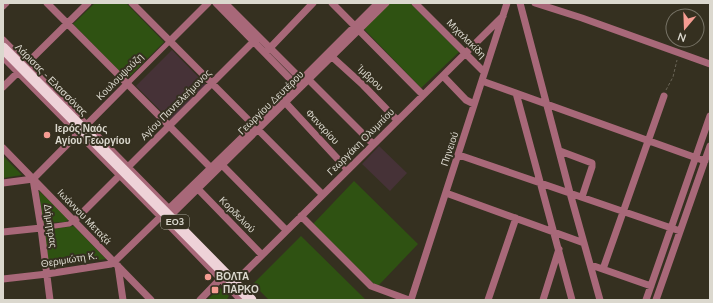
<svg xmlns="http://www.w3.org/2000/svg" width="713" height="303" font-family="'Nunito Sans',sans-serif">
<style>
.education{fill:#463237}
.green{fill:#2f5212}
.lines{fill:none;stroke-linecap:round;stroke-linejoin:round}
.path{stroke:#686355;stroke-width:1;stroke-dasharray:3 2;stroke-linecap:butt}
.pedestrian{stroke:#a86879;stroke-width:5}
.minor{stroke:#a86879;stroke-width:7}
.trunk{stroke:#eed2d8;stroke-width:11}
.poi-dot{fill:#f59c92;stroke:#353020;stroke-width:1.5}
.labels{text-anchor:middle;dominant-baseline:central;stroke-width:4;stroke-linejoin:round;paint-order:stroke}
.shield{fill:#353020;stroke:#a9a69a;stroke-width:1}
.shield-label{font-size:9px;font-weight:bold;fill:#dbd8ce}
.street-label{font-size:10px;fill:#dbd8ce;stroke:#353020}
.poi-label{font-size:10px;font-weight:bold;fill:#dbd8ce;stroke:#353020;text-anchor:start}
</style>
<rect width="100%" height="100%" fill="#353020"/>
<path class="education" d="M172,50L206,85L170,120L136,86Z
M379,146L407,173L390,191L362,164Z"/>
<path class="green" d="M95,3H126L164,42L127,79L73,24Z
M390,3H410L459,52L421,88L364,29Z
M3,156L22,175L3,178Z
M354,181L418,244L377,287L313,224Z
M39,191L70,219L65,222L43,223Z
M74,226L106,259L49,267L44,230Z
M301,236L366,300H269L253,284Z
M220,288L229,296L227,299L228,300H207Z"/>
<g class="lines">
<path class="path" d="M666,90L673,77L677,60"/>
<path class="pedestrian" d="M127,84L170,41
M41,228L69,224L74,221"/>
<path class="minor" d="M47,3L213,170
M132,3L322,194
M216,3L298,87
M225,3L304,82
M332,3L423,95
M415,3L484,72
M520,3L570,193L600,300
M535,3L582,18L710,64
M3,6L6,3
M3,40L171,211
M170,41L208,3
M268,50L313,3
M330,55L363,85L397,120
M3,57L165,221L241,300
M443,76L466,100L474,104
M307,78L373,144
M482,81L705,161
M3,87L88,3
M516,93L572,300
M283,100L347,169
M3,148L151,300
M560,151L592,163V167L582,197
M459,155L680,231
M222,165L286,230
M33,179L41,228L50,300
M3,183L33,179L127,84
M198,189L262,255
M446,193L584,243
M301,216L371,286L409,300
M167,219L386,3
M74,221L258,37
M3,232L41,228
M591,265L651,286
M118,266L123,300
M603,269L664,96
M3,279L47,274L111,264L114,262L296,85L378,3
M234,283L503,16
M200,300L224,275
M411,300L507,3
M488,300L516,218
M543,300L559,249
M646,300L710,116
M656,300L710,146"/>
<path class="trunk" d="M3,48L251,300"/>
</g>
<g class="poi-dot">
<circle cx="47" cy="135" r="4"/>
<circle cx="208" cy="277" r="4"/>
<rect x="211" y="286" width="8" height="8" rx="2"/>
</g>
<g class="labels">
<rect class="shield" x="161" y="215" width="28" height="14" rx="3"/>
<g class="shield-label">
<text x="175" y="222">ΕΟ3</text>
</g>
<g class="street-label">
<text transform="translate(466 39) rotate(45)">Μιχαλακίδη</text>
<text transform="translate(120 77) rotate(-45)">Κουλουψούζη</text>
<text transform="translate(370 78) rotate(44)">Ίμβρου</text>
<text transform="translate(51 80) rotate(45)">Λάρισας - Ελασσόνας</text>
<text transform="translate(271 103) rotate(-44)">Γεωργίου Δευτέρου</text>
<text transform="translate(176 105) rotate(-45)">Αγίου Παντελεήμονος</text>
<text transform="translate(322 127) rotate(47)">Φαναρίου</text>
<text transform="translate(361 142) rotate(-45)">Γεωργάκη Ολυμπίου</text>
<text transform="translate(450 149) rotate(-72)">Πηνειού</text>
<text transform="translate(237 215) rotate(45)">Κορδελιού</text>
<text transform="translate(84 217) rotate(46)">Ιωάννου Μεταξά</text>
<text transform="translate(50 226) rotate(82)">Δήμητρας</text>
<text transform="translate(69 260) rotate(-9)">Θεριμιώτη Κ.</text>
</g>
<g class="poi-label">
<text x="55" y="129">Ιερός Ναός<tspan x="55" dy="12">Αγίου Γεωργίου</tspan></text>
<text x="216" y="277">ΒΟΛΤΑ</text>
<text x="223" y="290">ΠΑΡΚΟ</text>
</g>
</g>
<rect width="713" height="303" fill="none" stroke="#dbd8ce" stroke-width="8"/>
<g transform="translate(685 28) rotate(199)"><circle r="19" fill="#353020" stroke="#777366"/>
<path d="M0-3L7 15L0 10L-7 15Z" fill="#f59c92"/>
<text y="-6" font-size="11" font-weight="bold" text-anchor="middle" fill="#dbd8ce">N</text>
</g>
</svg>
